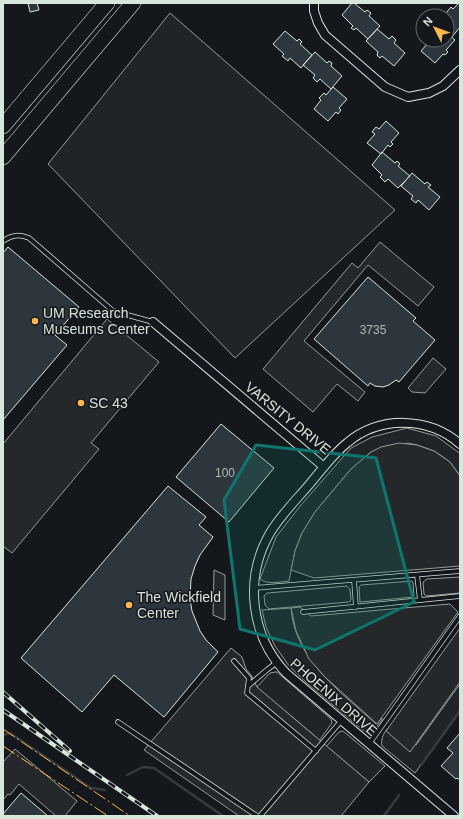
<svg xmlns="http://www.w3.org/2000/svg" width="463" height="819" font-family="Arial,sans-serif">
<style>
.green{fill:#202428;stroke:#939e99}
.parking{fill:#24282b;stroke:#939e99}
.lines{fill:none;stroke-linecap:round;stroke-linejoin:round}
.stream{stroke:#363b3e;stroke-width:2.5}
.building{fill:#2c363c;stroke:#d8e6dc}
.lane-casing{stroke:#d8e6dc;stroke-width:5.5}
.street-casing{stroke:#d8e6dc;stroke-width:10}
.highway-casing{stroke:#d8e6dc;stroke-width:16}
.lane{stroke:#14181c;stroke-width:4}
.street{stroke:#14181c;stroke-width:8}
.highway{stroke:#14181c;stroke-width:15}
.rail-casing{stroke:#d8e6dc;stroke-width:4}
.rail{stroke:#14181c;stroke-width:2.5;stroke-dasharray:8;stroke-linecap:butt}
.power{stroke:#ffb74d;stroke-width:1;stroke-dasharray:14 3 2 3;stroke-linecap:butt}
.marked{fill:#0f766e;fill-opacity:0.2;stroke:#0f766e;stroke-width:3;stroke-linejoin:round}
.poi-dot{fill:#ffb74d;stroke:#14181c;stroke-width:1.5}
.labels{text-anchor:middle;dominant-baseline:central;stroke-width:3;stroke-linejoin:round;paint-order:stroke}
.number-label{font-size:12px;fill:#adbab4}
.poi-label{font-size:14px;fill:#d8e6dc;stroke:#14181c;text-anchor:start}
.street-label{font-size:14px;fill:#d8e6dc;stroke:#14181c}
</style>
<rect width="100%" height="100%" fill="#14181c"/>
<path class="green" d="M170,13L395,210L235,358L48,164Z
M407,428L436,436L458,452L460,454V476L450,462L443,457L434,451L417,445L408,443L371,452L351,469L315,512L302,533L295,551L289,581C279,582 268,585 260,579L276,537L301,505L351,448L372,437Z
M460,577V593L426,596L424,594L423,582L427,579Z
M412,581L413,582L414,597L360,602L359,587L361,585Z
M347,586L350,589L351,600L349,602L269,609L265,605L264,596L267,593Z
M291,608C295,660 340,691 376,724L382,718V720L373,731L365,732L308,684L289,666L275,646L266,627L262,610Z
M275,672H277L331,719L332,723L316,745L315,736L260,690H254L270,673Z
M460,684V710L415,773L382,746C380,739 385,729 392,725L416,745Z
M343,731L385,766L369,782L330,749H324L339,732Z"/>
<path class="parking" d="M380,242L434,287L418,306L368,265L304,341L365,392L358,401L337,384L313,412L263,369L352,263L358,268Z
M107,319L159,362L91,443L99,449L12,553L3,546V444Z
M433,358L446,369L425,393L412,392L408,388Z
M399,443L417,445L434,451L450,462L460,476V566L314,578L291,570L295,551L302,533L315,512L351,469L371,452L381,447Z
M214,570L225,575V620L213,615Z
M450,604L458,612L377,724L325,677L309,659L296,631L291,608L300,607L311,616Z
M460,628V682L410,752L386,731Z
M231,648L242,657L246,669L251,675L257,687L369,782L341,816H239L144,750Z
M15,749L77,801L65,816H56L19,784L10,795L8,794L3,800V762Z"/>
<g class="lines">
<path class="stream" d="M3,735L10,733L91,788L105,790
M422,764L460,711
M127,775L143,767L154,768L223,816
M384,816L399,795"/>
</g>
<path class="building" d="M28,3H37L39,10L30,12Z
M352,3H354L365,12L367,10L371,13L369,16L380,26L368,39L356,28L354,30L351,28L353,26L342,15Z
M459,3H460V27L452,37L447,33V17L448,15L446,13L451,7L453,9Z
M377,29L389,39L392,36L396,40L394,43L405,53L394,66L382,56L380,58L377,55L378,52L366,41Z
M285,31L297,41L299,39L302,42L300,44L312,55L301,68L290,58L288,61L282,56L284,54L273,44Z
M447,33L455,40L446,50L448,52L445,55L443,54L435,63L421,51L428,43L426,40H447Z
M315,52L327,63L329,61L332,63L331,66L342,76L331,89L320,79L317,82L313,78L315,75L303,65Z
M333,87L347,99L339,108L341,110L338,114L336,112L328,121L314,109L321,100L319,98L324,93L326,95Z
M386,121L399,133L391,142L393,144L390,147L388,145L381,154L367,143L375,134L372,132L376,127L379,129Z
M382,152L395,163L397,161L400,164L398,166L410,176L398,188L388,179L385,182L380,177L382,175L372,165Z
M412,173L425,184L427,182L431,185L428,187L440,197L429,210L418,200L416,203L411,199L413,196L401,186Z
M8,247L79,307L55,335L67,345L3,420V253Z
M368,277L416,318L413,321L435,340L399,382L396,380L389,385L383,387L375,386L370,383L368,386L314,339Z
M221,424L274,468L229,522L176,477Z
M168,486L206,517L199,525L213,537L200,555L195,566L191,579L190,599L192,611L200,631L206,640L218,652L164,717L114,675L82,712L21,658Z
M460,733V780L457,778L456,779L441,766L453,753L447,748Z
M21,793L48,816H3V814Z"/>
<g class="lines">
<g class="lane-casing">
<path id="lane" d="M3,241C12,235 19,234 29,238L113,311L153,322
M417,575L420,600
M354,580L356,607
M254,588L460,571
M303,612L460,596
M234,661L249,678L247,693L316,751
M248,686L268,669L276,663
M118,722L257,816
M369,744L460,616
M260,816L341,721"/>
</g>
<g class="street-casing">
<path id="street" d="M314,3V11L318,23L325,35L385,87L408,97L429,93L443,86L460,70
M153,322L324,467
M454,816L286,673C250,635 244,578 270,533C280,516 295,501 308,486C320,472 332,455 347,443C379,416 428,416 460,444"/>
</g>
<g class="highway-casing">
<path id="highway" d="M3,126L107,3
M3,157L133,3"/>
</g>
<use href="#lane" class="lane"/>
<use href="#street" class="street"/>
<use href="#highway" class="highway"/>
<g class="rail-casing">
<path id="rail" d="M3,692L70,751
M3,710L157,816"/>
</g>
<use href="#rail" class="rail"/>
<path class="power" d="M3,729L130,816
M3,746L108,816"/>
</g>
<path class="marked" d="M256,445L376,458L414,602L315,650L240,629L224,500Z"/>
<g class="poi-dot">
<circle cx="35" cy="321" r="4"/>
<circle cx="81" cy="403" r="4"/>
<circle cx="129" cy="605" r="4"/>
</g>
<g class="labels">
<g class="number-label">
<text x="373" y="330">3735</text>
<text x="225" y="473">100</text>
</g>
<g class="poi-label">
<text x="43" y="313">UM Research<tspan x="43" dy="16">Museums Center</tspan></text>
<text x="89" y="403">SC 43</text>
<text x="137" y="597">The Wickfield<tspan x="137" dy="16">Center</tspan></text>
</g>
<g class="street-label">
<text transform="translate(288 418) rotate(39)">VARSITY DRIVE</text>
<text transform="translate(334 697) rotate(41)">PHOENIX DRIVE</text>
</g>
</g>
<rect width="463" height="819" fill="none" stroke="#d8e6dc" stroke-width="8"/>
<g transform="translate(435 28) rotate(312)"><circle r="19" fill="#14181c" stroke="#626a69"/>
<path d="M0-3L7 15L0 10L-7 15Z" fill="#ffb74d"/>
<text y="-6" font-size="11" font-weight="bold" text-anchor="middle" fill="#d8e6dc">N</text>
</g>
</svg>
